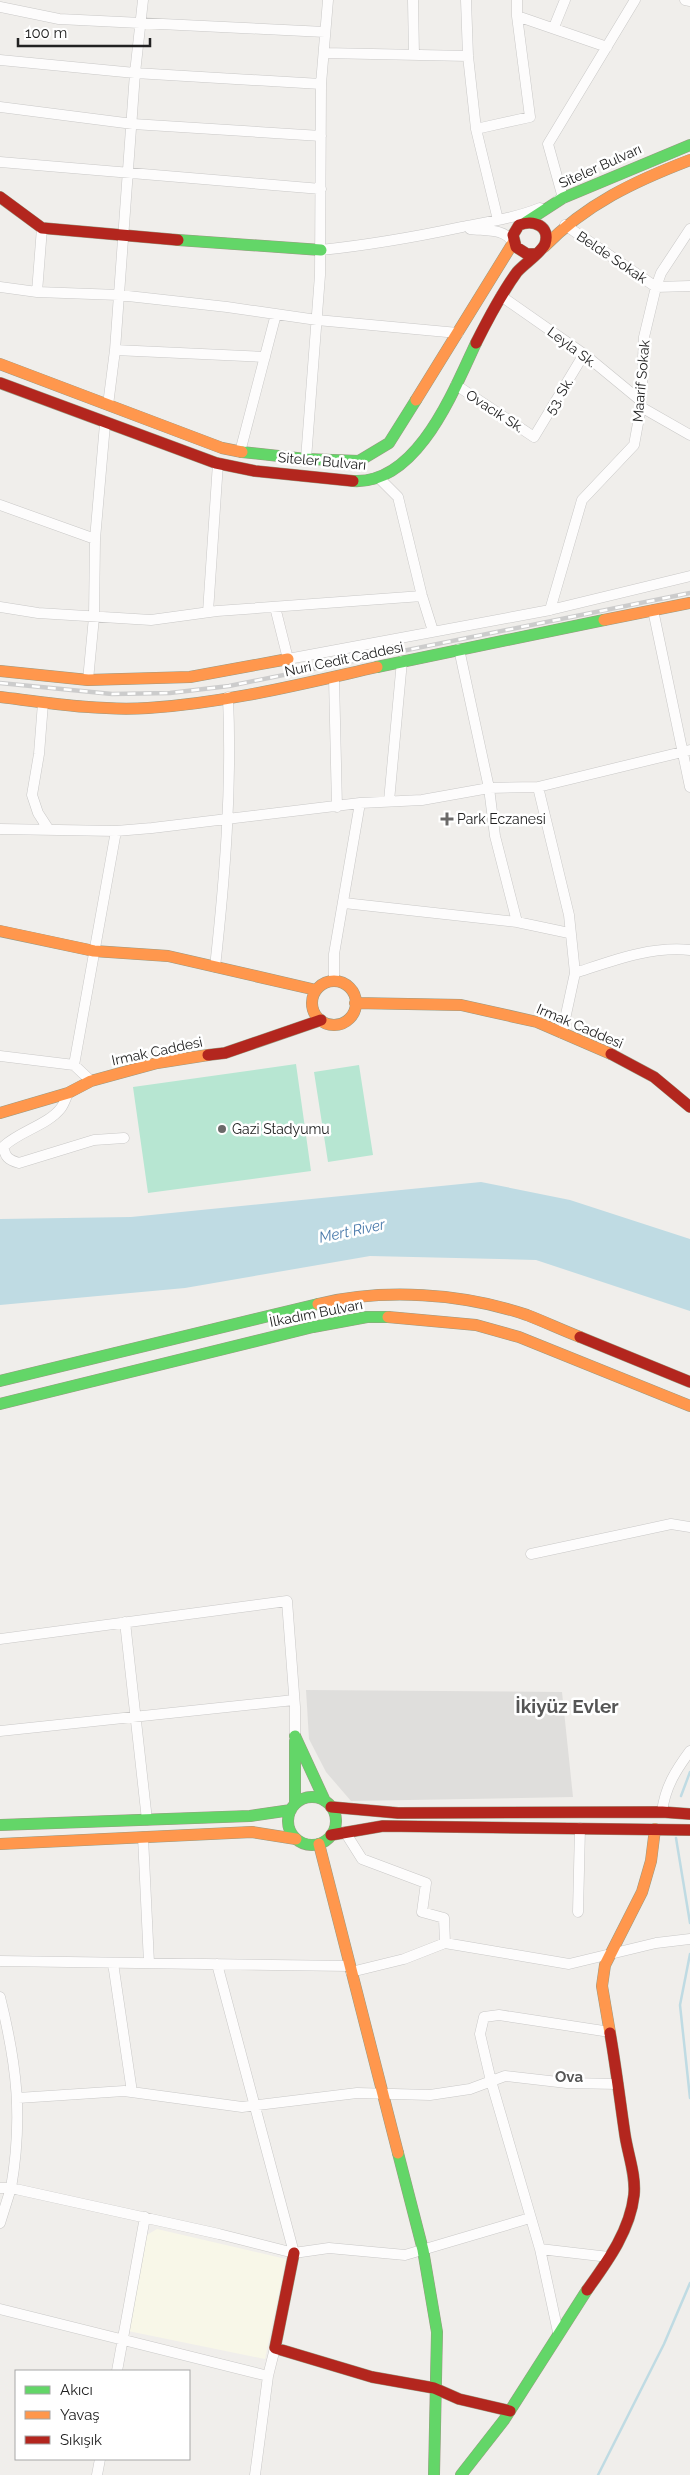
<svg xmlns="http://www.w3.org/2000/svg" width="690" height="2475" font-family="Raleway,sans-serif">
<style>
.residential{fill:#dfdedc}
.education{fill:#f8f7e8}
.pitch{fill:#b7e6d2}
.water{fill:#bfdbe3}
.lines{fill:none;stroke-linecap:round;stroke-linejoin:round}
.stream{stroke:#bfdbe3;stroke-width:2.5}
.street-casing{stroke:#c9c8c7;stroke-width:11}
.fast-casing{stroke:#999a82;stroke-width:12}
.slow-casing{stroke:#999a82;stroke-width:12}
.jam-casing{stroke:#999a82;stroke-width:12}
.street{stroke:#fdfcfc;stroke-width:10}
.fast{stroke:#63d668;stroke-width:11}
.slow{stroke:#ff974d;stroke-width:11}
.jam{stroke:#b3261e;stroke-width:11}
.rail-casing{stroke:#ccc;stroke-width:4.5}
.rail{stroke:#fff;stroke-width:2.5;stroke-dasharray:8;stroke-linecap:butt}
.poi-dot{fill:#6a6968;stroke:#fff;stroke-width:2}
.labels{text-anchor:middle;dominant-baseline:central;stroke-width:5;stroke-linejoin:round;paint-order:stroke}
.street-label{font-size:14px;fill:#222;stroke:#fff}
.poi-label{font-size:14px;fill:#222;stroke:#fff;text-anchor:start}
.water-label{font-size:15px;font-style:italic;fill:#4a7aab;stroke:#fff}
.neighbourhood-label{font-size:15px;font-weight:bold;fill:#555;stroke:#fff}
.district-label{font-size:19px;font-weight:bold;fill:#555;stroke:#fff}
</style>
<rect width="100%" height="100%" fill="#f0eeeb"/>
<path class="residential" d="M306,1690L562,1692L573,1797L351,1801L326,1772L309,1739Z"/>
<path class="education" d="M157,2229L286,2259L265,2359L128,2331L145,2236Z"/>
<path class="pitch" d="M296,1064L311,1171L148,1193L133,1087Z
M359,1065L373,1155L328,1162L314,1072Z"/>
<path class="water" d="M481,1182L570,1200L690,1239V1311L536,1260L370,1256L185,1288L0,1305V1219L131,1217Z"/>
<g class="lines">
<path class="stream" d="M681,1796L690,1772
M676,1838L690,1923
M690,1954L680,2005L690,2098
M598,2475L664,2344L690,2283"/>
<g class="street-casing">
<path id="street" d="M413,0L414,55
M466,0L468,56L476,129L498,220
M685,0L690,1
M0,7L59,19L325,32
M517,16L607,47
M554,27L565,0
M324,53L468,56
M0,60L135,73L321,84
M0,107L133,124L321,136
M476,129L530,117L517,16V0
M0,162L321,189
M558,200L563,198L548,144L635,0
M565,225L656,287L690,286
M470,229C486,231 505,228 513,243
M321,250C369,245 415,237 462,227C488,222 515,218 540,208
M0,287L37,292L119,295L227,307L317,320L458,333
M37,292L42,228
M501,296L584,354L641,401
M115,350L265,357
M456,385L534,437L584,354
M108,405L115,350L135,73L143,0
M641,407L690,435
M240,452L276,314
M306,459L320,275L321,84L328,0
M380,479L398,497L422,596L433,631
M0,505L95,539
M0,607L38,613L151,620L217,611L422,596
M275,607L288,659L550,610L690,576
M550,610L582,500L634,445L641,407L644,337L656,287L661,273L690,229
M653,610L690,787
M208,612L218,463
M459,649L489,788L495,836L517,922
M334,678L337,807
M88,680L94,617L95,539L105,424
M43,703L39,754L32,795L38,813L49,830
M538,787L569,915L575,973L562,1033
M389,801L402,661
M0,829L116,831L152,828L360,803L422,800L489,788L538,787L690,750
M344,903L517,922L569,933
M215,967C225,877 232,788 228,697
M575,973C612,961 650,946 690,950
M334,981V954L360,803
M0,1056L74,1065L91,1081
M74,1065L116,831
M68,1093C66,1098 64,1104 61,1108C48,1125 20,1131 4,1146C4,1157 9,1160 19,1163L94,1140L124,1138
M531,1554L671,1524L690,1527
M125,1622L147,1820
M0,1639L287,1601L295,1707V1736
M0,1731L294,1700
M662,1812C665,1787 676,1770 690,1751
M345,1832L362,1859L426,1883L422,1912L444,1918L445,1943
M143,1837L149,1963
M578,1912L580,1828
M0,1961L350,1966
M113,1963L132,2092
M217,1964L294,2253
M351,1972L404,1959L445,1943L569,1964L656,1943L690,1939
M0,1997C17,2065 23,2118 11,2188L219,2234L294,2253L329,2248L405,2255L530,2218
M18,2098L124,2091L242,2107L357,2093L430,2095L470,2089L505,2076L567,2083L618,2084
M0,2188H11L0,2223
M540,2249L609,2257
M0,2309L268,2376
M558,2332L540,2249L491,2081L480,2034L484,2017L499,2015L610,2032
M117,2371L145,2217
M97,2475L100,2459
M255,2475L268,2376L275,2348"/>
</g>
<g class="fast-casing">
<path id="fast" d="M526,222L563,198L690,145
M178,240L321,250
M242,452L306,459L359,461L389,443L416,400
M353,481C417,485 453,392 476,343
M377,667L604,620
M0,1381L318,1304
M0,1404L313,1327L367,1317H388
M295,1736L325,1801
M295,1741V1804
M288 1821a24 24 0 1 1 48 0a24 24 0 1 1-48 0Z
M0,1825L250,1816L291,1810
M398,2153L423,2250L437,2332L434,2475
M461,2475L504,2420L587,2290"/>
</g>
<g class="slow-casing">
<path id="slow" d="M544,247C586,204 635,181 690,160
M0,364L222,448L242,452
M416,400L513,243
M604,620L690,603
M0,671L88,680L190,677L288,659
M0,697C49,703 99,711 148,708C226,703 301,684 377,667
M0,931L94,951L168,956L316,990
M312 1003a22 22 0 1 1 44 0a22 22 0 1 1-44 0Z
M355,1003L461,1005L537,1022L611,1054
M0,1113L68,1093L91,1081L157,1063L208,1055
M318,1304C384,1288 462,1293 527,1315C545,1322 562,1330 580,1337
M388,1317L476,1325L519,1337L690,1406
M0,1844L252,1832L296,1839
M319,1844L398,2153
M610,2033L602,1986L605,1965L642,1892L651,1861L655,1829"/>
</g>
<g class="jam-casing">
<path id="jam" d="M0,197L42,228L178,240
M476,343C488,319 501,294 517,272C524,264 542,252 545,244C551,226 533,219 519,225L513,235L516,247L527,254H535
M0,383L216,463L255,471L353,481
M611,1054L654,1077L690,1107
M208,1055L225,1053L321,1020
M580,1337L690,1382
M331,1807L398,1813L662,1812L690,1814
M331,1835L383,1826L690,1830
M294,2253L275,2348L372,2377L434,2388L459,2399L510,2411
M587,2290C607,2262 630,2231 634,2195C636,2175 628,2155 625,2135C620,2101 616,2067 610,2033"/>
</g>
<use href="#street" class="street"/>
<use href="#fast" class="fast"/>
<use href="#slow" class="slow"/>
<use href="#jam" class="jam"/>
<g class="rail-casing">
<path id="rail" d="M0,683L112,694L170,693L229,686L690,593"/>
</g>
<use href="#rail" class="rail"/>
</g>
<g class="poi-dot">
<path d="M444.5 811.5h5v5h5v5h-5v5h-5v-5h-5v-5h5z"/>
<circle cx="222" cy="1129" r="5"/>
</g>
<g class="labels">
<g class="street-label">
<text transform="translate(600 166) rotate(-24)">Siteler Bulvarı</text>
<text transform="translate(612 257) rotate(34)">Belde Sokak</text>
<text transform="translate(572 347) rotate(37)">Leyla Sk.</text>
<text transform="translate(641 381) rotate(-85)">Maarif Sokak</text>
<text transform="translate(559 396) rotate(-59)">53. Sk.</text>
<text transform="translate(495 411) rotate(33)">Ovacık Sk.</text>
<text transform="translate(322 461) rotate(5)">Siteler Bulvarı</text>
<text transform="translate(344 659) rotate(-12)">Nuri Cedit Caddesi</text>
<text transform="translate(580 1026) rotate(23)">Irmak Caddesi</text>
<text transform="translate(157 1051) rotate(-12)">Irmak Caddesi</text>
<text transform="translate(316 1313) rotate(-11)">İlkadım Bulvarı</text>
</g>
<g class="poi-label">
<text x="457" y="819">Park Eczanesi</text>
<text x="232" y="1129">Gazi Stadyumu</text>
</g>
<g class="water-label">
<text transform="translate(352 1231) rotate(-12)">Mert River</text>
</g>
<g class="neighbourhood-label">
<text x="569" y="2077">Ova</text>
</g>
<g class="district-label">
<text x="567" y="1706">İkiyüz Evler</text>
</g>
</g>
<rect x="15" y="2370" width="175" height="90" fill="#ffffff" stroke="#a7a7a7"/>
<rect x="25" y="2386" width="25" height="8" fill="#63d668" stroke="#a7a7a7"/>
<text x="60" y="2395" font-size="15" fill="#222222">Akıcı</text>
<rect x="25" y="2411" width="25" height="8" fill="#ff974d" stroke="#a7a7a7"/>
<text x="60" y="2420" font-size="15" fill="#222222">Yavaş</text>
<rect x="25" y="2436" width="25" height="8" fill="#b3261e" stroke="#a7a7a7"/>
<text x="60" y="2445" font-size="15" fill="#222222">Sıkışık</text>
<path d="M18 38v8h132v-8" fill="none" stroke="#222222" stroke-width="2.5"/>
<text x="25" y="38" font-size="15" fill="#222222" stroke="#ffffff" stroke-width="4" paint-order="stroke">100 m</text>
</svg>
